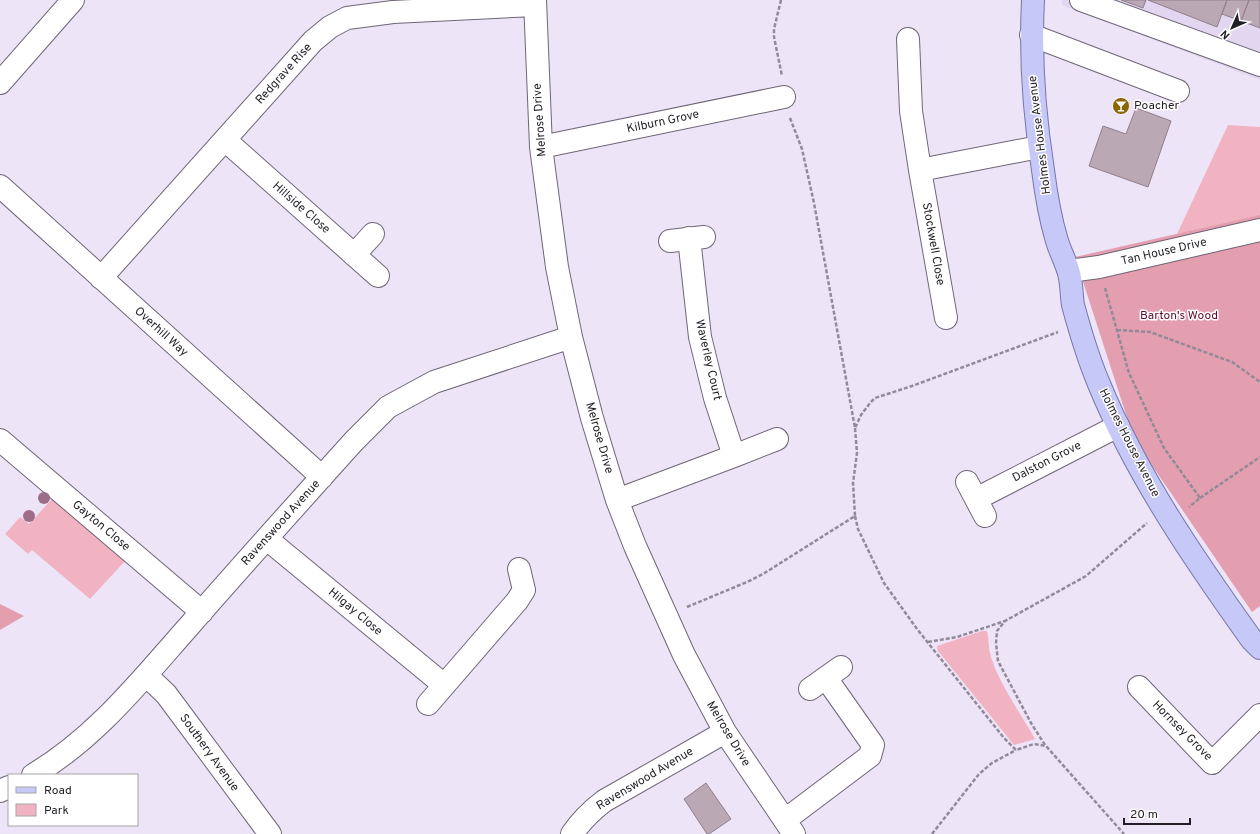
<svg xmlns="http://www.w3.org/2000/svg" width="1260" height="834" font-family="Overpass,sans-serif">
<style>
.built{fill:#e3d6f0}
.green{fill:#f1b3c2}
.forest{fill:#e39eaf}
.building{fill:#baa8b5;stroke:#907f8c}
.lines{fill:none;stroke-linecap:round;stroke-linejoin:round}
.minor-casing{stroke:#6e6576;stroke-width:24}
.major-casing{stroke:#7476aa;stroke-width:24}
.path{stroke:#928a98;stroke-width:2.5;stroke-dasharray:4 2;stroke-linecap:butt}
.minor{stroke:#fff;stroke-width:22}
.major{stroke:#c6c9f7;stroke-width:22}
.tree{fill:#9e6d87}
.labels{text-anchor:middle;dominant-baseline:central;stroke-width:3;stroke-linejoin:round;paint-order:stroke}
.street-label{font-size:12px;fill:#221e25;stroke:#fff}
.poi-label{font-size:12px;fill:#221e25;stroke:#fff;text-anchor:start}
.park-label{font-size:12px;fill:#5c0b2c;stroke:#fff}
</style>
<rect width="100%" height="100%" fill="#eee4f7"/>
<path class="built" d="M1062,0H1260V80L1062,5Z"/>
<path class="green" d="M1228,125L1260,127V230L1169,251Z
M53,498L125,561L90,599L32,550L28,554L5,534L20,517L29,524Z
M982,631H987C989,638 988,646 990,653C996,679 1021,714 1035,739L1014,745L938,651L937,646Z"/>
<path class="forest" d="M1260,215V606L1252,612L1134,439L1075,257Z
M0,604L24,616L0,630Z"/>
<path class="building" d="M1121,0H1146L1143,8Z
M1148,0H1227L1217,27Z
M1227,0H1249L1241,21L1222,14Z
M1249,0H1260V28L1241,21Z
M1136,108L1171,121L1148,187L1089,166L1103,126L1126,134Z
M706,783L731,819L709,834H707L684,799Z"/>
<g class="lines">
<g class="minor-casing">
<path id="minor" d="M535,0L541,147L557,267L571,337L592,418L617,500L635,546L684,655L725,732L794,834
M1081,0L1260,65
M1031,35L1178,91
M908,39L911,111L920,170
M0,83L73,0
M225,140L378,276
M541,147L784,97
M0,186L322,477
M670,241L704,237
M354,255L373,234
M1069,271L1099,267L1260,230
M101,278L313,41L330,27L347,18L393,12L535,5
M946,318L920,170L1039,147
M0,440L202,612
M734,456L777,439
M967,482L985,516
M976,499L1118,426
M617,500L734,456L715,398L700,337L689,238
M267,539L444,685
M146,675L166,694L270,834
M1139,687L1212,763L1260,715
M810,689L841,667
M428,704L517,601L524,590L519,569
M33,775C96,738 142,679 190,625C244,563 299,502 354,441L388,407L434,382L571,337
M0,791L9,787
M785,820L870,756L873,745L826,678
M572,834C581,821 591,811 604,801L725,732"/>
</g>
<g class="major-casing">
<path id="major" d="M1033,0C1030,57 1034,113 1043,170C1046,194 1050,218 1057,241C1060,251 1065,260 1068,270C1072,281 1071,293 1073,305C1080,331 1088,358 1099,384C1137,476 1194,559 1252,640L1260,648"/>
</g>
<path class="path" d="M781,0L774,29V37L782,76
M790,118L802,149L814,203L855,428L861,415L870,403L875,398L912,386L1058,332
M1105,288L1129,373L1164,448L1200,498L1189,507
M1117,330L1150,332L1232,362L1260,382
M1200,498L1260,457
M855,516L858,529L884,583L917,629L1004,738L1016,750L1034,744L1046,746L1124,834
M687,607L747,582L763,574L855,516L853,483L857,453L855,428
M928,642L957,637L1005,621
M1045,745L1031,723L998,661L996,643L997,631L1005,621L1086,576L1147,523
M932,834L979,774L992,763L1016,750"/>
<use href="#minor" class="minor"/>
<use href="#major" class="major"/>
</g>
<g class="tree">
<circle cx="44" cy="498" r="6"/>
<circle cx="29" cy="516" r="6"/>
</g>
<defs>
<g id="bar-disc" transform="scale(0.9)"><circle r="9.5" fill="#8a6704" stroke="#fff"/><path d="M-6-5H6L.8 .8V4.5H3.5V6h-7V4.5H-.8V.8Z" fill="#fff"/></g>
</defs>
<g fill-rule="evenodd">
<use href="#bar-disc" x="1121" y="106"/>
</g>
<g class="labels">
<g class="street-label">
<text transform="translate(284 74) rotate(-48)">Redgrave Rise</text>
<text transform="translate(540 120) rotate(-94)">Melrose Drive</text>
<text transform="translate(663 122) rotate(-12)">Kilburn Grove</text>
<text transform="translate(1040 135) rotate(-97)">Holmes House Avenue</text>
<text transform="translate(301 208) rotate(41)">Hillside Close</text>
<text transform="translate(933 244) rotate(80)">Stockwell Close</text>
<text transform="translate(1164 252) rotate(-13)">Tan House Drive</text>
<text transform="translate(161 332) rotate(42)">Overhill Way</text>
<text transform="translate(708 360) rotate(77)">Waverley Court</text>
<text transform="translate(599 438) rotate(74)">Melrose Drive</text>
<text transform="translate(1129 443) rotate(63)">Holmes House Avenue</text>
<text transform="translate(1047 462) rotate(-27)">Dalston Grove</text>
<text transform="translate(281 523) rotate(-48)">Ravenswood Avenue</text>
<text transform="translate(101 526) rotate(40)">Gayton Close</text>
<text transform="translate(355 612) rotate(40)">Hilgay Close</text>
<text transform="translate(1182 731) rotate(45)">Hornsey Grove</text>
<text transform="translate(728 734) rotate(59)">Melrose Drive</text>
<text transform="translate(209 753) rotate(54)">Southery Avenue</text>
<text transform="translate(645 779) rotate(-31)">Ravenswood Avenue</text>
</g>
<g class="poi-label">
<text x="1134" y="106">Poacher</text>
</g>
<g class="park-label">
<text x="1179" y="316">Barton's Wood</text>
</g>
</g>
<rect x="8" y="774" width="130" height="52" fill="#ffffff" stroke="#a7a5a8"/>
<rect x="16" y="787" width="20" height="6" fill="#c6c9f7" stroke="#a7a5a8"/>
<text x="44" y="794" font-size="12" fill="#221e25">Road</text>
<rect x="16" y="804" width="20" height="12" fill="#f1b3c2" stroke="#a7a5a8"/>
<text x="44" y="814" font-size="12" fill="#221e25">Park</text>
<g transform="translate(1232 28) rotate(225)" stroke="#ffffff" stroke-width="3" paint-order="stroke">
<path d="M0-3L7 15L0 10L-7 15Z" fill="#221e25"/>
<text y="-6" font-size="11" font-weight="bold" text-anchor="middle" fill="#221e25">N</text>
</g>
<path d="M1124 818v6h66v-6" fill="none" stroke="#221e25" stroke-width="2"/>
<text x="1130" y="818" font-size="12" fill="#221e25" stroke="#ffffff" stroke-width="3" paint-order="stroke">20 m</text>
</svg>
